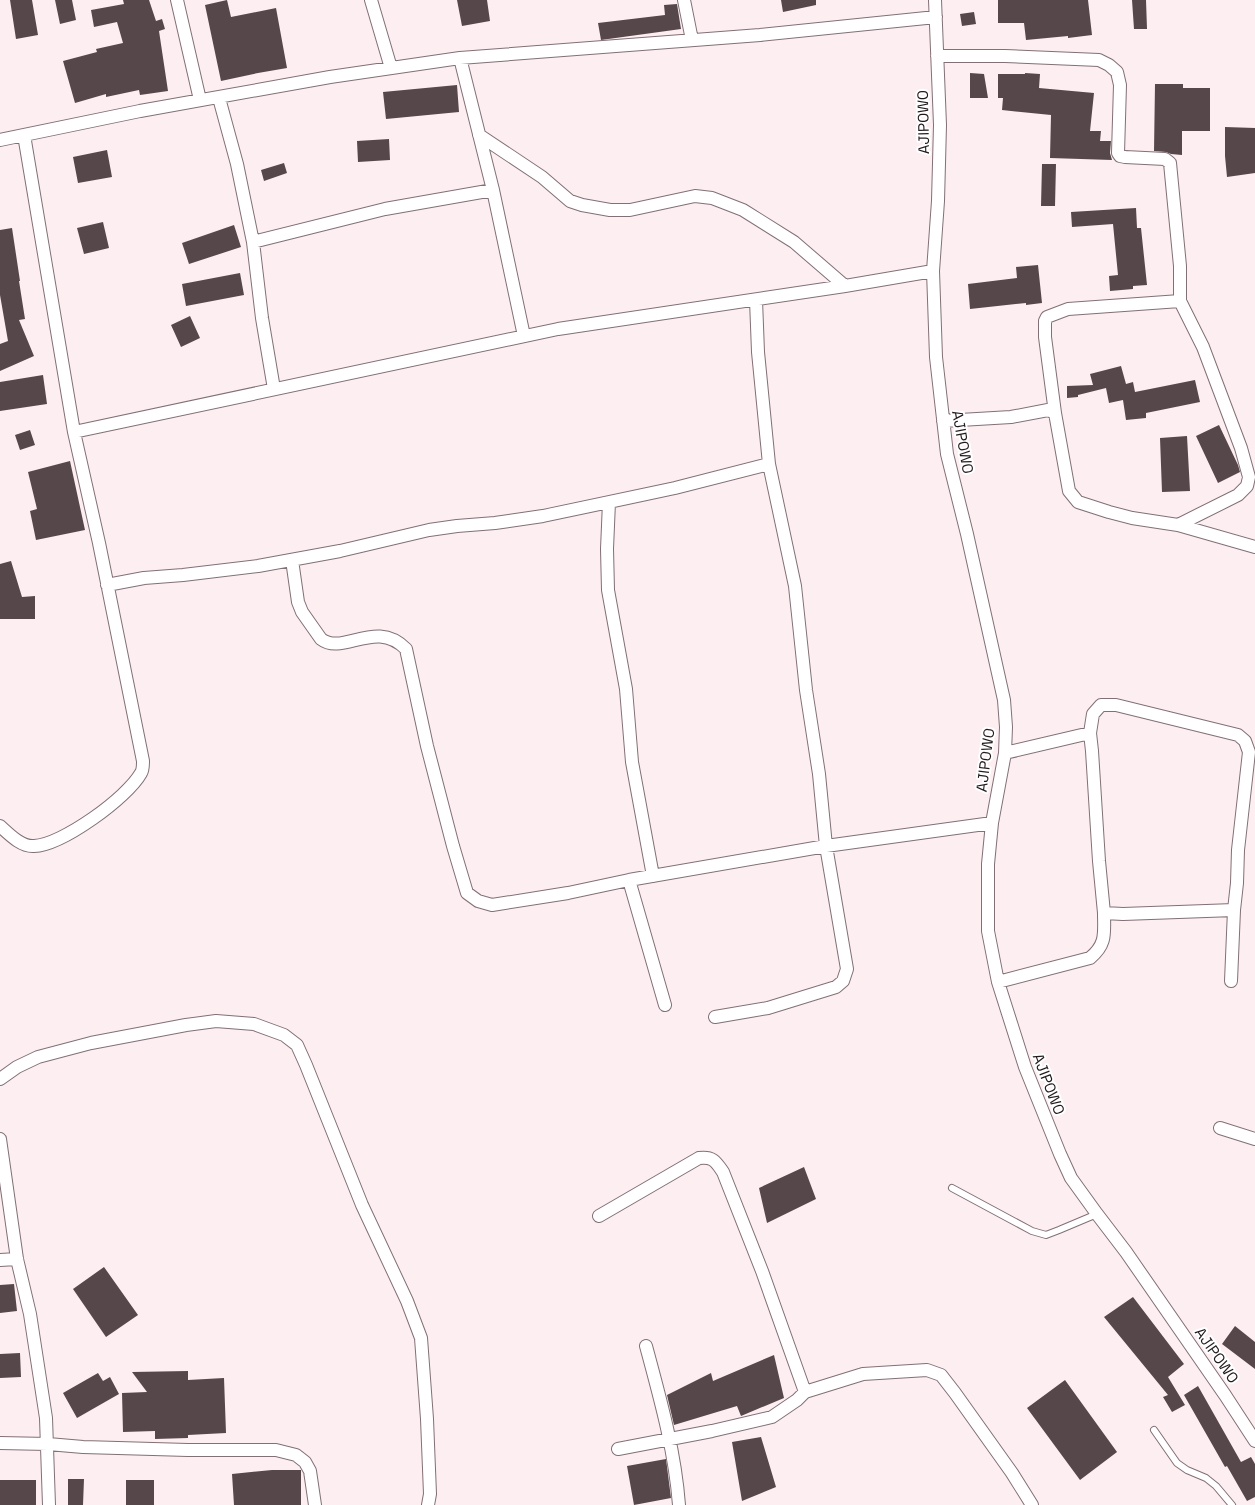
<svg xmlns="http://www.w3.org/2000/svg" width="1255" height="1505" font-family="'Space Grotesk',sans-serif">
<style>
.building{fill:#56474b}
.lines{fill:none;stroke-linecap:round;stroke-linejoin:round}
.lane-casing{stroke:#817075;stroke-width:8}
.street-casing{stroke:#817075;stroke-width:14}
.lane{stroke:#fff;stroke-width:6}
.street{stroke:#fff;stroke-width:12}
.labels{text-anchor:middle;dominant-baseline:central;stroke-width:4;stroke-linejoin:round;paint-order:stroke}
.street-label{font-size:15px;fill:#211a1c;stroke:#fff}
</style>
<rect width="100%" height="100%" fill="#fdeef2"/>
<path class="building" d="M10,0H32L38,35L16,39Z
M55,0H72L76,20L60,24Z
M123,0H149L156,21L162,19L165,29L159,31L168,91L140,95L139,90L106,97V94L75,103L63,61L97,52L96,49L123,43L117,22L94,27L91,10L124,4Z
M227,0L231,17L276,8L287,68L258,73L221,81L205,5Z
M457,0H487L490,21L462,26Z
M781,0H816V5L783,12Z
M998,0H1088L1092,35L1068,38V36L1026,40L1024,23H998Z
M1132,0H1146L1147,29H1134Z
M677,4L681,29L601,40L598,23L665,15L664,5Z
M974,12L976,24L962,26L960,14Z
M970,73L984,74L988,98H970Z
M1025,73L1040,74L1039,88L1094,93L1090,131H1101L1100,141H1111L1110,153L1112,160L1050,158L1051,115L1002,110L1003,98H998V74H1025Z
M1155,84H1183V88H1210V131H1182V155L1171,154L1166,152L1154,151Z
M457,85L459,112L386,119L383,92Z
M1225,127L1255,128V173L1227,177L1225,156Z
M389,139L390,160L358,162L357,141Z
M107,150L112,177L78,183L73,157Z
M284,163L287,173L264,181L261,170Z
M1042,164H1056L1055,206H1041Z
M1136,208L1137,228H1141L1147,285L1133,286V289L1110,291L1109,276L1118,275L1113,224L1072,227L1071,212Z
M103,222L109,248L84,254L77,228Z
M234,225L241,247L189,264L182,243Z
M12,228L20,281H19L25,319L19,320L34,356L0,371V344L8,341L0,295V230Z
M1038,265L1042,303L1026,305V303L970,309L968,284L1017,278L1016,267Z
M240,273L244,295L186,306L182,284Z
M190,316L200,338L181,347L171,325Z
M1121,366L1126,384L1133,382L1135,392L1195,380L1200,402L1146,413V418L1126,420L1123,400L1109,403L1106,388L1078,395V397L1067,398V386L1093,385L1090,374Z
M43,375L47,404L0,411V382Z
M1219,425L1238,465L1240,472L1218,483L1196,436Z
M30,430L35,445L20,450L15,435Z
M1187,436L1190,491L1162,492L1160,438Z
M70,461L85,530L36,540L30,511L37,509L28,472Z
M11,561L22,597L35,596V619H0V564Z
M804,1167L816,1199L767,1223L759,1188Z
M104,1267L138,1315L106,1337L73,1289Z
M14,1284L17,1311L0,1313V1285Z
M1133,1297L1184,1364L1168,1377L1185,1405L1172,1412L1163,1397L1168,1395L1104,1317Z
M1235,1326L1255,1342V1369L1222,1344Z
M20,1353L21,1377L0,1378V1354Z
M774,1355L784,1398L741,1416L737,1406L674,1425L667,1395L711,1373L713,1381Z
M188,1371V1380L224,1378L226,1433L188,1435V1438L155,1439V1431L123,1432L122,1393L147,1392L132,1372Z
M98,1373L103,1381L110,1377L119,1394L77,1418L63,1393Z
M1065,1380L1117,1452L1080,1480L1027,1408Z
M1198,1386L1241,1462L1251,1457L1255,1464V1497L1247,1501L1227,1466L1225,1467L1184,1395Z
M761,1437L776,1487L742,1501L732,1442Z
M666,1459L671,1498L634,1505L627,1466Z
M272,1470H301V1505H234L232,1474Z
M68,1479H84L83,1505H68Z
M0,1480H36V1505H0Z
M126,1480H154V1505H126Z"/>
<g class="lines">
<g class="lane-casing">
<path id="lane" d="M952,1188L1032,1231L1046,1235L1059,1230L1097,1214
M1154,1430L1177,1463L1187,1470L1206,1478L1216,1486L1232,1505"/>
</g>
<g class="street-casing">
<path id="street" d="M177,0L200,100
M371,0L391,68
M684,0L692,40
M935,0L940,125L938,201L933,271L936,357L947,454L967,534L1004,700L1006,727L1005,753L992,823L988,864V931L998,982L1025,1067L1060,1154L1071,1178L1097,1214L1126,1252L1225,1395L1255,1441
M937,56H1005L1099,60L1109,65L1117,72L1120,85L1118,153L1120,156L1125,157L1165,159L1170,163L1180,266V301L1203,347L1241,448L1249,477L1247,486L1238,495L1178,525L1132,518L1109,512L1078,502L1069,491L1055,413L1048,410L1011,417L943,421
M460,58L493,190L524,336
M219,98L237,164L253,242L262,318L274,389
M479,135L542,177L570,201L582,205L610,210H630L695,196L712,198L743,210L794,242L845,286
M0,140L140,111L330,77L460,58L760,35L936,17
M253,242L385,209L493,190
M1055,413L1045,337V321L1047,317L1068,309L1180,301
M74,432L558,329L845,286L933,271
M609,502L607,549L608,590L626,689L632,762L653,876
M1178,525L1255,547
M292,560L298,602L302,612L321,639C343,656 376,618 406,649L427,746L453,846L467,893L478,901L492,905L568,893L629,880L826,846L992,823
M107,585L144,578L183,575L258,566L340,551L429,530L457,526L495,523L543,516L675,488L769,464
M1005,753L1090,733
M0,826C9,834 21,847 34,846C62,845 127,798 141,773C143,770 143,765 143,761L99,543L74,432L24,135
M629,880L665,1005
M1104,913L1099,861L1092,751L1090,733L1093,714L1101,705H1116L1238,735L1245,741L1249,752L1238,850L1237,883L1234,910L1231,981
M998,982L1090,958C1107,944 1104,933 1104,913L1123,914L1234,910
M715,1017L768,1008L836,987L843,981L847,969L826,846L819,774L806,690L795,586L769,464L758,352L756,300
M0,1079L17,1067L38,1057L91,1043L186,1025L216,1021L254,1024L284,1035L297,1045L306,1065L362,1205L407,1301L421,1338L427,1419L430,1494L428,1505
M1220,1128L1255,1139
M0,1139L17,1259L30,1314L46,1418L49,1505
M599,1216L699,1158C713,1156 716,1162 723,1172L762,1271L805,1392
M0,1260L17,1259
M646,1346C660,1398 675,1451 679,1505
M0,1443L48,1444L83,1447L188,1450H276L296,1455L305,1462L310,1471L315,1505
M618,1449L712,1431L772,1417L797,1400L805,1392L863,1374L927,1370L941,1375L955,1393L1012,1473L1032,1505"/>
</g>
<use href="#lane" class="lane"/>
<use href="#street" class="street"/>
</g>
<g class="labels">
<g class="street-label">
<text transform="translate(923 122) rotate(-91)">AJIPOWO</text>
<text transform="translate(963 442) rotate(80)">AJIPOWO</text>
<text transform="translate(985 760) rotate(-83)">AJIPOWO</text>
<text transform="translate(1049 1084) rotate(69)">AJIPOWO</text>
<text transform="translate(1217 1355) rotate(55)">AJIPOWO</text>
</g>
</g>
</svg>
